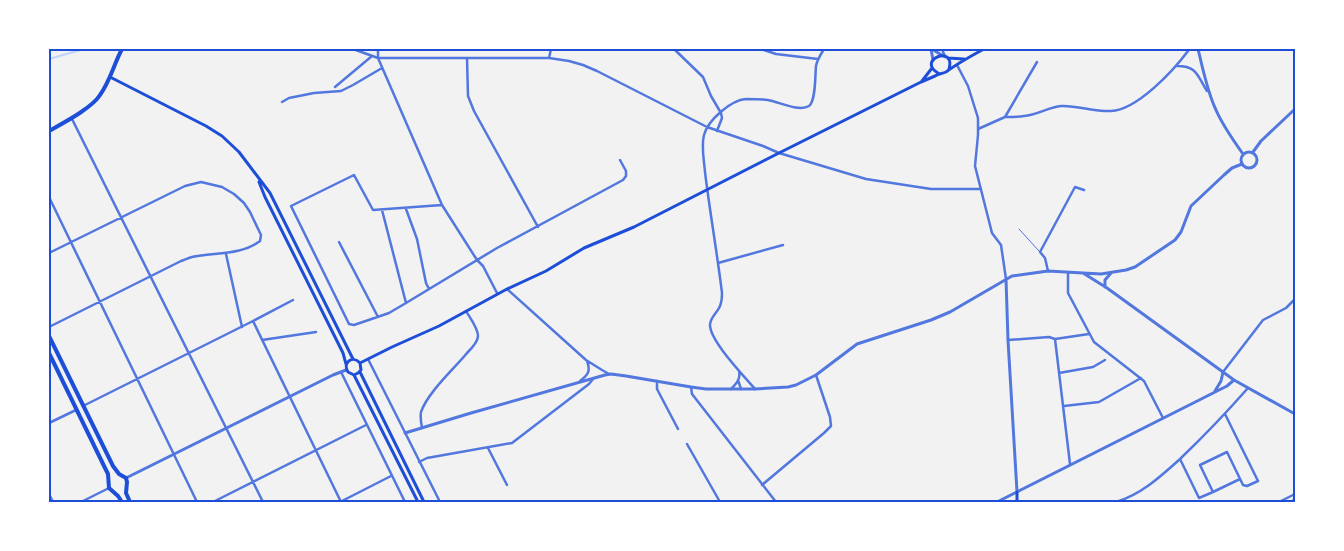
<svg xmlns="http://www.w3.org/2000/svg" width="1344" height="551" font-family="'Space Grotesk',sans-serif">
<style>
.lines{fill:none;stroke-linecap:round;stroke-linejoin:round}
.stream{stroke:#bfd3fe;stroke-width:2}
.service{stroke:#5277de;stroke-width:1}
.minor{stroke:#5277de;stroke-width:2.5}
.tertiary{stroke:#5277de;stroke-width:3}
.secondary{stroke:#1d4ed8;stroke-width:3}
.primary{stroke:#1d4ed8;stroke-width:4}
.neatline{fill:none;stroke:#1d4ed8;stroke-width:2}
</style>
<rect width="100%" height="100%" fill="#f2f2f2"/>
<g class="lines">
<path class="stream" d="M49,59L84,49"/>
<path class="service" d="M1019,229L1039,251"/>
<path class="minor" d="M353,49L378,58H549L569,61L583,65L597,71L707,127L763,146L779,153L866,179L931,189H981
M378,49V58L442,205L477,260L483,266L497,293
M674,49L703,77L711,96L721,113
M761,49L776,54L818,59
M942,49L945,57
M467,58L468,96L474,111L538,227
M549,58L551,49
M957,65L968,86L978,118V135L975,166L992,233L1001,245L1006,279
M1177,66C1197,66 1197,75 1207,91
M335,87L372,56
M282,102L289,98L314,93L341,91L353,85L382,68
M1005,117C1011,117 1018,117 1024,116C1037,115 1049,107 1061,106C1076,105 1095,112 1111,111C1137,110 1173,71 1188,51L1189,49
M72,119L263,502
M978,129L1005,117L1037,62
M717,131L722,118L721,113
M49,197L197,502
M442,205L373,210L354,175L291,206L349,324L354,325L389,313L406,303L497,248L623,180L626,176V171L620,160
M406,209L417,239L426,283L429,289
M382,210L406,303
M339,242L378,317
M49,253L185,186L201,182L222,187L234,194L244,203L250,212L261,235L260,241C240,256 214,252 192,257C188,258 184,260 181,261L49,327
M226,254L242,327
M718,263L783,245
M1048,271L1045,258L1040,252L1075,187L1084,190
M1068,273V293L1094,342L1144,381L1163,418
M507,289L586,360L602,370L609,374
M253,321L341,502
M1055,339L1070,464
M262,340L316,332
M1008,340L1049,337L1055,339L1089,334
M368,359L440,502
M341,372L405,502
M1223,372L1263,320L1286,308L1295,299
M1059,373L1093,367L1105,360
M738,380L741,389
M580,381C588,375 591,371 587,361
M657,381V389L678,429
M691,387L692,394L776,502
M731,389C736,384 741,379 739,371
M755,389C744,376 710,341 710,325C710,318 716,314 719,308C722,303 722,298 722,293C717,252 710,213 705,172C704,160 701,146 704,135C708,120 731,100 746,99C753,99 761,99 768,100C779,102 799,112 809,106C816,101 815,75 816,66C817,60 821,54 824,49
M83,406L253,321L293,300
M1064,406L1099,402L1141,378
M49,423L76,410
M422,428C421,422 420,417 421,412C428,392 454,369 467,353C471,349 478,342 478,336C478,328 470,318 466,311
M687,444L720,502
M488,448L507,485
M1180,459L1199,498L1213,492L1200,465L1227,452L1243,485L1247,486L1258,481L1225,414
M419,462L427,458L512,443L589,384L593,379
M762,485L824,433L831,426L830,417L816,375
M1213,492L1240,479
M49,494L53,502
M81,502L109,488
M213,502L366,425
M340,502L391,476
M1116,502C1142,494 1161,476 1180,459C1204,436 1226,413 1248,388
M1279,502L1295,494
M1292,502L1295,498"/>
<path class="tertiary" d="M931,49L933,60
M932,49L943,56
M1198,49C1203,69 1207,91 1216,110C1223,126 1233,140 1243,154
M1241 160a8 8 0 1 1 16 0a8 8 0 1 1-16 0Z
M1253,152L1261,141L1295,109
M1083,273L1107,288L1234,380L1295,414
M1006,279L1008,340L1017,492
M1105,287V280L1111,273
M1215,391L1221,381L1223,372
M405,433L471,413L605,375L611,374L626,376L691,387L706,389H755L788,387L796,385L816,375L857,344L931,320L950,312L1012,276L1048,271L1101,274L1126,270L1135,267L1175,240L1181,232L1191,206L1224,175L1232,168L1242,164
M126,478L333,375L346,370
M997,502L1227,386L1234,380"/>
<path class="secondary" d="M948,58L964,59
M938,73C916,60 956,44 949,69
M110,77L206,126L222,136L239,152L270,193L353,359
M922,81L932,68
M259,182L265,197L343,353L346,364
M360,363L392,347L439,326L507,289L546,271L584,248L634,227L779,153L921,82L935,76C939,73 942,74 946,72C958,63 971,56 984,49
M360,372L424,502
M354,375L418,502
M354,375L348,372C342,362 353,355 360,363
M354,375L358,373L361,370L360,363
M1017,492V502"/>
<path class="primary" d="M49,131C63,123 92,108 100,95C110,81 114,64 122,49
M49,336L113,466L119,474L126,478L127,482L126,493L130,502
M49,353L106,470L108,474L109,488L118,496L122,502"/>
</g>
<rect width="1344" height="551" fill="none" stroke="#ffffff" stroke-width="100"/>
<rect x="50" y="50" width="1244" height="451" class="neatline"/>
</svg>
